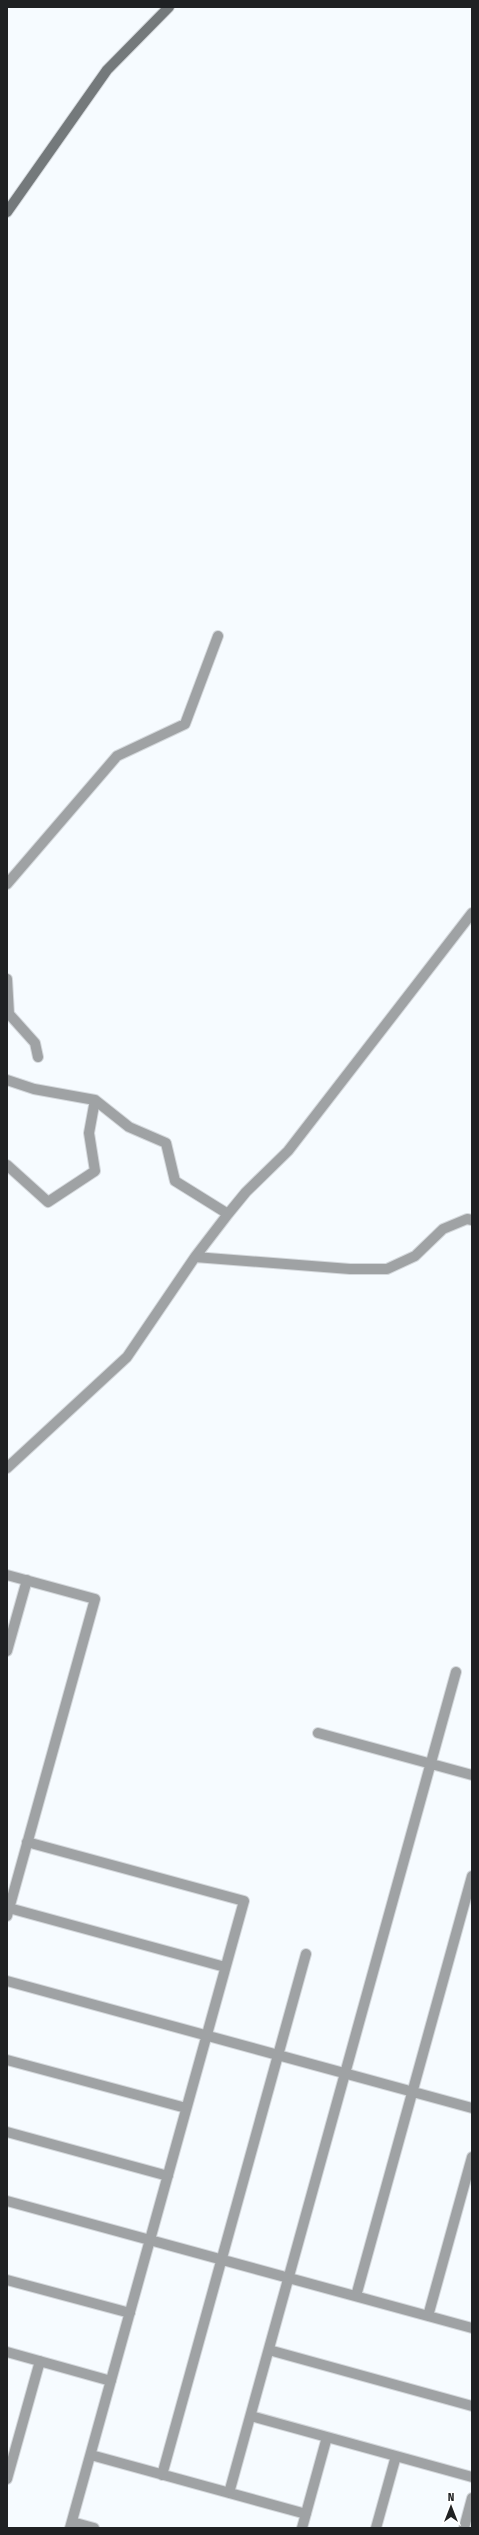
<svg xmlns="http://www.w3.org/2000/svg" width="479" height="2535" font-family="'Fira Sans Condensed',sans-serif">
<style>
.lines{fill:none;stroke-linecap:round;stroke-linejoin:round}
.street-casing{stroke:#d4d8dc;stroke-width:12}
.secondary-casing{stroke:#d4d8dc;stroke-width:12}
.street{stroke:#9fa2a4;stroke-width:10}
.secondary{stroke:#74797b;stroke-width:10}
</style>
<rect width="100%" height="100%" fill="#f6fbff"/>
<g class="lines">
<g class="street-casing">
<path id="street" d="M7,884L117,756L185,724L218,636
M7,979L9,1014L35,1043L38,1057
M7,1080L34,1089L95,1100L129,1127L166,1143L175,1181L228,1214
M7,1165L48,1202L95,1171L89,1133L95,1100
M195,1257L350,1269H387L415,1256L443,1229L467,1219L472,1220
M7,1468L127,1357L195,1257L228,1214L246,1192L288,1151L472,913
M7,1575L95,1599L7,1916
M7,1651L27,1580
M318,1733L472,1775
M27,1842L244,1901L70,2528
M9,1908L225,1967
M7,1981L472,2108
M7,2060L186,2108
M7,2132L168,2176
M7,2201L472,2328
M7,2280L130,2313
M356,2296L472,1876
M428,2316L472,2157
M269,2350L472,2406
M7,2352L111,2381
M251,2416L472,2477
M91,2455L306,2514
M162,2475L306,1954
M7,2479L40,2361
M229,2493L456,1672
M72,2522L94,2528
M302,2528L327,2437
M376,2528L396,2456
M464,2528L472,2498"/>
</g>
<g class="secondary-casing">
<path id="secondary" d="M7,212L107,70L169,7"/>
</g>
<use href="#street" class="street"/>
<use href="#secondary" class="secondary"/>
</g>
<rect width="479" height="2535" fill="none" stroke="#1f2123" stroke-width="16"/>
<g transform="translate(451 2507)" stroke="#ffffff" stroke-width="3" paint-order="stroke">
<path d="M0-3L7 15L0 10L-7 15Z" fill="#1f2123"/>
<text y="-6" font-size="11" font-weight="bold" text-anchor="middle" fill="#1f2123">N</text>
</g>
</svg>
